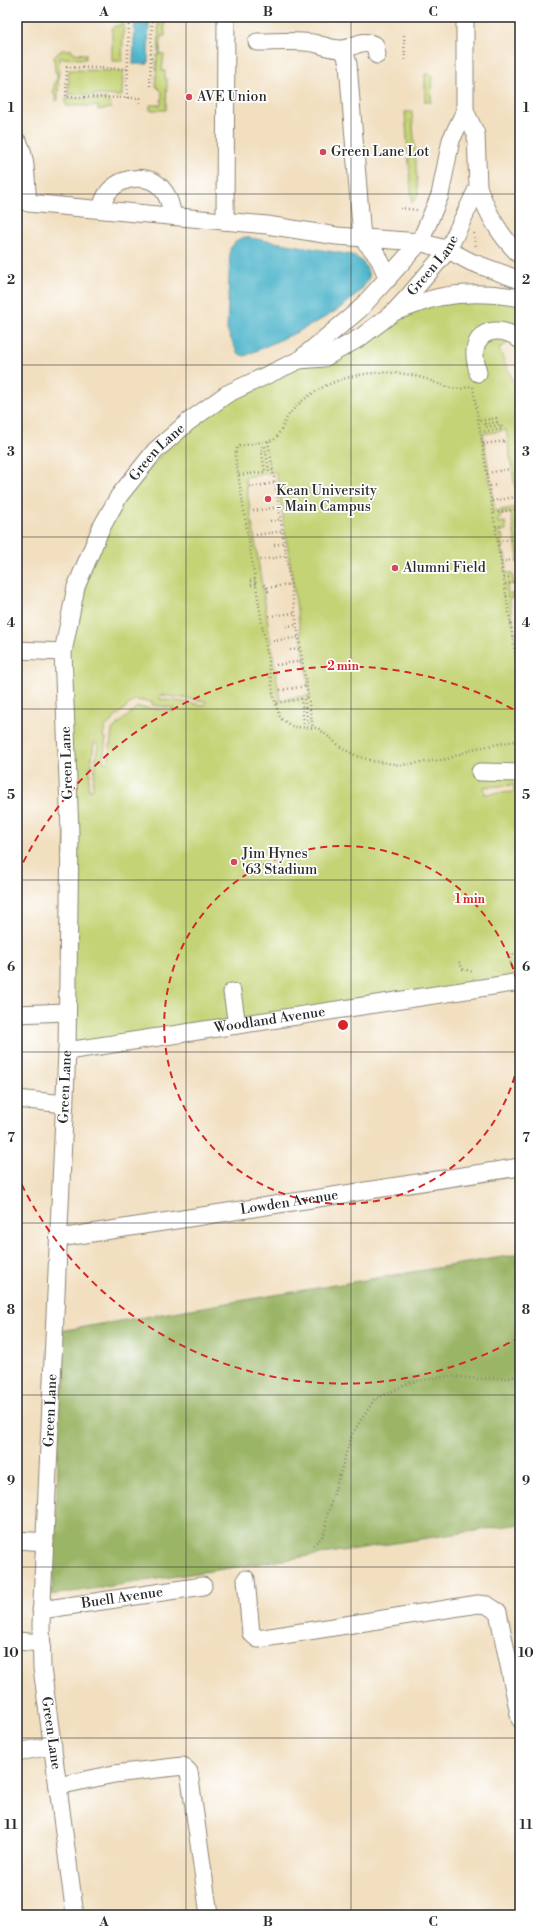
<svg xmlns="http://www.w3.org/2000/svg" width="537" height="1932" font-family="'Libre Bodoni',serif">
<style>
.green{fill:#c4d375;stroke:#787f50;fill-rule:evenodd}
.forest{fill:#9bb566;stroke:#637048}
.water{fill:#4bb4ca;stroke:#3b707a}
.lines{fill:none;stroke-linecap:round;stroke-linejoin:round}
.minor-casing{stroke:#8e8576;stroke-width:19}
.path{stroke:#8e8576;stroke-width:2.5;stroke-dasharray:1 3;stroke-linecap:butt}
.minor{stroke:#fff;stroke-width:17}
.grid{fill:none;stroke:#2b2b2b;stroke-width:1;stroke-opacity:0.55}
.ring{fill:none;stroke:#d62828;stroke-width:2;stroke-dasharray:7 5}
.poi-dot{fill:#d1495b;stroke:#fff;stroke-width:1.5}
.labels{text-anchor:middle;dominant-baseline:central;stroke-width:3.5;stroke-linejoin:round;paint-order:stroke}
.poi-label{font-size:14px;fill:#2b2b2b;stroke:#fff;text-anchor:start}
.street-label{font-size:14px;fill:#2b2b2b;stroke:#fff}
.centre{fill:#d62828;stroke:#fff;stroke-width:2}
.ring-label{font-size:12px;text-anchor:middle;font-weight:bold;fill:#d62828;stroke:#fff;stroke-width:3.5;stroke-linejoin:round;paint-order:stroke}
.neatline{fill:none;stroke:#2b2b2b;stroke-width:1.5}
.grid-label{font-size:13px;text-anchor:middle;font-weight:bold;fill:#2b2b2b}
</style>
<rect width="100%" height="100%" fill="#fff"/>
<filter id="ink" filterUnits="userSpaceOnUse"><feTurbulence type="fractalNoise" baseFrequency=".025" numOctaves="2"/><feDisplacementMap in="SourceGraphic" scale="8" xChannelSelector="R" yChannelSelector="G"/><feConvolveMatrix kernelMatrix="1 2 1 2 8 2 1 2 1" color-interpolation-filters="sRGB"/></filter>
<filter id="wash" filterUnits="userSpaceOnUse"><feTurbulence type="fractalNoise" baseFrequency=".012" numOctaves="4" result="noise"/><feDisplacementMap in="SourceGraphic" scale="16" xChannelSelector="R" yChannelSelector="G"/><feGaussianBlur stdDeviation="0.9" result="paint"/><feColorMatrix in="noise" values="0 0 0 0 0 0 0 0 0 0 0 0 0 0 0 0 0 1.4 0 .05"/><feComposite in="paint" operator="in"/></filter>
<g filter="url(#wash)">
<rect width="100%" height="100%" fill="#f1dfc0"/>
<path class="green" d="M120,17H124L122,61H112V29L114,26H120Z
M158,17H166H164L165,36H161L160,54H164L162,71H165V79H167L166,110H150V105H161L162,92L156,86L157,55H159Z
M62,50H72L73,53L86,54V59L59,58L58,100H55V94H53L55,81H57V73L55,72L54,57Z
M69,70L123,71L122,96L68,94Z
M425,74L432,75L431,102H425Z
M66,98L107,99L110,102L111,108L98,110V106H66Z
M405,112H412L418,191V196L412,203Z
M520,298C520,327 528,333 499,348L520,398V570L511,513L500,514V519L497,520L498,523L505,522L506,530L499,531V535L502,534L504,547H501L502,555L505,554L507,567L504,568L505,573H512L514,584L507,585L508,594L520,592V596L509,598L520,662V955L511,957L512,964L520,962V982L67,1051L63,652L101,528L188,422L414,305ZM506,430L518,507L495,511L483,434ZM276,472L310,695L280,700L245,477ZM160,695L206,701L205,705L160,699ZM134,700L152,702V705L173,708V711L137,707L112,730L108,762H103L106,738L103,737L105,727ZM94,743L98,744L92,790L88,789ZM514,785V792L485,794L484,787Z"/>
<path class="forest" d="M520,1254V1524L52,1595L58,1467L54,1332Z"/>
<path class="water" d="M135,17H149L148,64H133Z
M245,237L352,255C362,260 367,265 369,277C355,312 279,339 245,356L241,355L237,352L227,330L230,249L237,240Z"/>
</g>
<g filter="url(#ink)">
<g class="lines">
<g class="minor-casing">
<g id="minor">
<path d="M257,42C275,42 295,40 313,43C323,45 332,50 343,49C356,47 361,38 375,45L377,55"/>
<path d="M344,49L348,64L362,238L378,256L388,279"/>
<path d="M17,141C27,152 26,188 28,203L267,225L337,236L420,242L448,250L471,262L520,280"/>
<path d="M478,187C488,214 499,235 520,255"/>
<path d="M101,209C103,202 105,195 110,190C124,176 150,173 163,190C169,197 171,207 173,216"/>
<path d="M225,221L226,17"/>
<path d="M396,311C410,307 425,300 440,297C468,292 493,293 520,298"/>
<path id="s1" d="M299,360L324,358L361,337L394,312L407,298L448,250L478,187L476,134L465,111"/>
<path d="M478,373C477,366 474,358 475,351C477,326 506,327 520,340"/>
<path d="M17,650L63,652"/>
<path d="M480,772L520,773"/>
<path d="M232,992L237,1025"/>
<path d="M17,1014L66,1012"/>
<path id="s2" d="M67,1051L520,982"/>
<path d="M17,1099L65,1104"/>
<path id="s3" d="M59,1238L520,1167"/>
<path d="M17,1540L45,1542"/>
<path d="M246,1579L251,1633L258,1639L478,1604L487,1605L498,1612L520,1719"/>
<path id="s4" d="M41,1610L203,1586"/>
<path d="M17,1641L42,1643"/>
<path d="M17,1752L53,1746"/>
<path d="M58,1786L114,1774L183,1766L189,1772L209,1915"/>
<path id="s5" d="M75,1915L42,1668L41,1624L67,1051L70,833L63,652L76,587L101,528L119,496L155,451L188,422L227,394L299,360L359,310L420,242L440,195L451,140L465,111V17"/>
</g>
</g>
<path class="path" d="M404,35L405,60
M127,69L67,67L66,97L140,98V104
M150,86L152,17
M127,98L129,17
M400,208L417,210
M474,233L476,248
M470,386C456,393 439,384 426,379C382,364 323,375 291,412C284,420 281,433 274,440L240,446L237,447L235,455L274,698L280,718L293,727L318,728L342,748L357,756L372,761L401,765L448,759L472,749L520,740
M473,387L520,683
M480,421L496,418L497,422L485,424L486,427L501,425L502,429L481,432
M268,441L273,470
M483,444L506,441
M487,473L510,469
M239,475L265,472L261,447L265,446L269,471L273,470L308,697L304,698L308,723H304L301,699L275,703
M490,486L497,485
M249,487L275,483
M492,501L515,497
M253,511L279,507
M494,513L519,509L520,518
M270,521L281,519
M496,527L503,526
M256,535L283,531
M498,541L514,539
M274,545L285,543
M260,560L286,556
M501,562L516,559
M504,578L511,577
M250,581L256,580
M505,584L515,582
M251,585L256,584
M264,585H266L268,591H265
M267,588L291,584
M506,596L520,594
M269,616L295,613
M511,624L520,623
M286,626L297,625
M273,641L299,637
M290,650L301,649
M515,653L520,652
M276,665L303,661
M280,690L307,686
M308,697L313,728
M459,962L463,969L474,972
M511,967L509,955L520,953
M313,1545L321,1538L325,1532L327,1516L352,1434L374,1400L411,1382L449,1376L478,1379L510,1378L520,1374"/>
<use href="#minor" class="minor"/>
</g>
</g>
<path class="grid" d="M186,17V1915M351,17V1915M17,194H520M17,365H520M17,537H520M17,709H520M17,880H520M17,1052H520M17,1223H520M17,1395H520M17,1567H520M17,1738H520"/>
<g class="ring">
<path d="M520 1053A179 179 0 1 1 520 997"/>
<path d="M520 1337A359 359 0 0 1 18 1177M18 873A359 359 0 0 1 520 713"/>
</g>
<g class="poi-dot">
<circle cx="189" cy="97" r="4"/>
<circle cx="323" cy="152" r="4"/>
<circle cx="268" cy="499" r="4"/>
<circle cx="395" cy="568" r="4"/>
<circle cx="234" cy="862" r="4"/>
</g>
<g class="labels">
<g class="poi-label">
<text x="197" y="97">AVE Union</text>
<text x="331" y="152">Green Lane Lot</text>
<text x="276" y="491">Kean University<tspan x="276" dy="16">- Main Campus</tspan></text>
<text x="403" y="568">Alumni Field</text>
<text x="242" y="854">Jim Hynes<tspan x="242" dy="16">'63 Stadium</tspan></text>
</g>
<g class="street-label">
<text stroke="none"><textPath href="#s1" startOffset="170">Green Lane</textPath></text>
<text stroke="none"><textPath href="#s5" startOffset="1491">Green Lane</textPath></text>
<text transform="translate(67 763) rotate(-92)">Green Lane</text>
<text stroke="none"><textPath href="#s2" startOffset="205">Woodland Avenue</textPath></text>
<text stroke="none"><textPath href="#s5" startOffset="831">Green Lane</textPath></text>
<text stroke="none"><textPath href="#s3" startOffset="233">Lowden Avenue</textPath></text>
<text stroke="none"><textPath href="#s5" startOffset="507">Green Lane</textPath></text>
<text stroke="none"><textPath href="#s4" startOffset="82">Buell Avenue</textPath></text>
<text transform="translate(51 1733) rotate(82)">Green Lane</text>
</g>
</g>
<circle cx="343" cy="1025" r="6" class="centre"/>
<g class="ring-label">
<text x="343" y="670">2 min</text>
<text x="470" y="903">1 min</text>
</g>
<rect width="537" height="1932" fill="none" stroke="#fff" stroke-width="44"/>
<rect x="22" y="22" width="493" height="1888" class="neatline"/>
<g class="grid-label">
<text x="104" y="16">A</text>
<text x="268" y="16">B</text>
<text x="433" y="16">C</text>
<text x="11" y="112">1</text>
<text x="526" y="112">1</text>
<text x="11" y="284">2</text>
<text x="526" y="284">2</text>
<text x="11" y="456">3</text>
<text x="526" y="456">3</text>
<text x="11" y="627">4</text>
<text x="526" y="627">4</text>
<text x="11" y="799">5</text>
<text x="526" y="799">5</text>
<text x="11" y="971">6</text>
<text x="526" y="971">6</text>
<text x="11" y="1142">7</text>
<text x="526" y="1142">7</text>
<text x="11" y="1314">8</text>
<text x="526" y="1314">8</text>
<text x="11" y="1485">9</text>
<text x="526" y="1485">9</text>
<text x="11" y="1657">10</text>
<text x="526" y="1657">10</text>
<text x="11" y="1829">11</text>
<text x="526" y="1829">11</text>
<text x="104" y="1926">A</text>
<text x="268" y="1926">B</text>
<text x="433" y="1926">C</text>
</g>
</svg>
